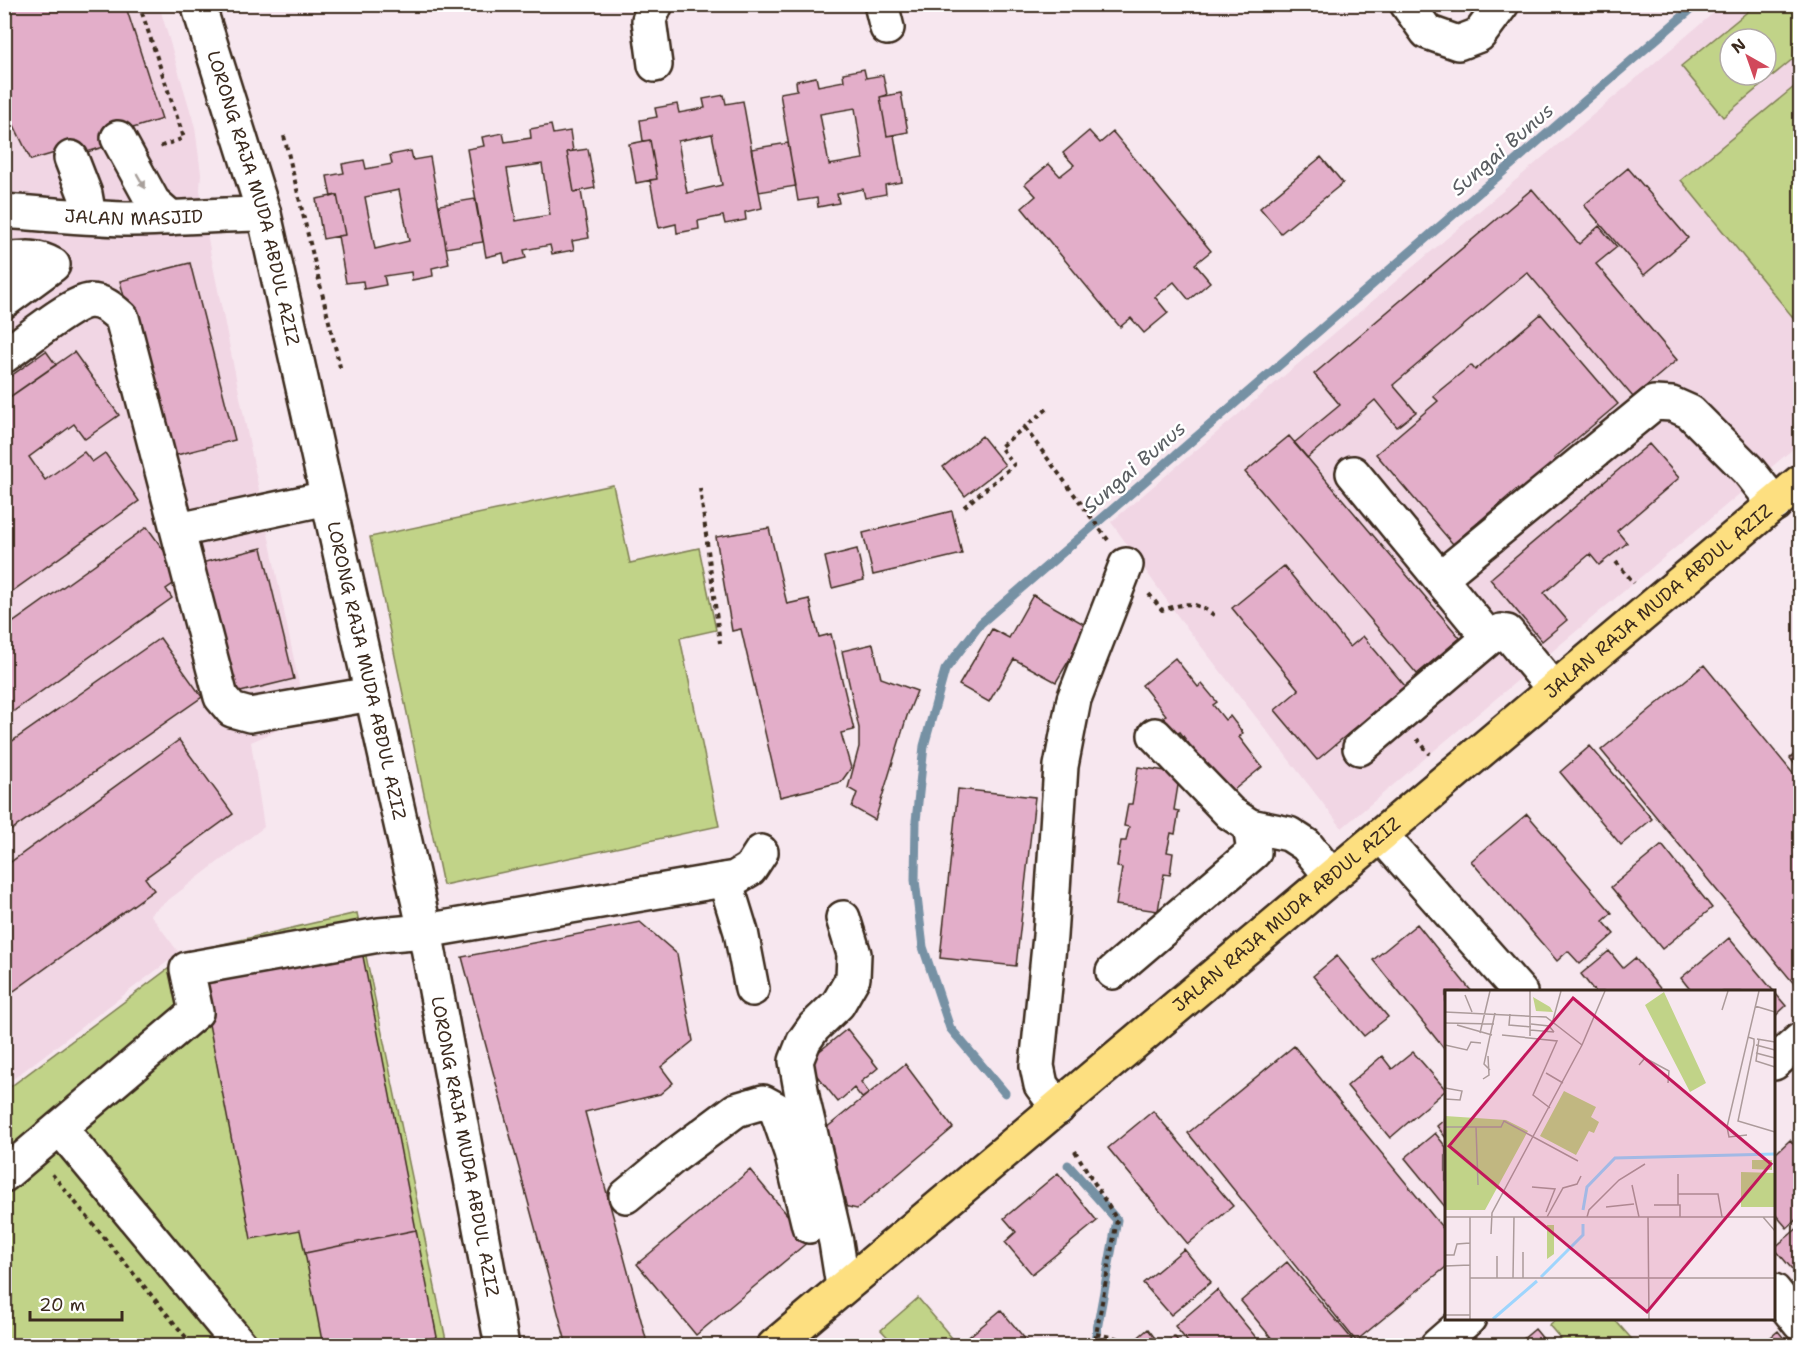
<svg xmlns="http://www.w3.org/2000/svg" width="1805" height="1350" font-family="'Shantell Sans',sans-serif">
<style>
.built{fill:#f1d6e4;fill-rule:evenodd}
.green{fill:#c1d388;stroke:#7e7e53;stroke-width:1.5;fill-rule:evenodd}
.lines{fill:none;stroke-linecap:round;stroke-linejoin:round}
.stream{stroke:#7691a4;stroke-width:9}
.building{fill:#e3aec9;stroke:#3b2a1e;stroke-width:1.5;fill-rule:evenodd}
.minor-casing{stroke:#3b2a1e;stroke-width:38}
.major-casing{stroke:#3b2a1e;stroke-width:38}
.path{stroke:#3b2a1e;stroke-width:4;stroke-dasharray:4.5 4.5;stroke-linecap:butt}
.minor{stroke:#fff;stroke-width:33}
.major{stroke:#fddf80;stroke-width:33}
.oneway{fill:#a79f9a}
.labels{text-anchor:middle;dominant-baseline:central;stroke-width:5;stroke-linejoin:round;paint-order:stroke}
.street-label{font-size:18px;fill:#3b2a1e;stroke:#fff}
.water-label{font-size:20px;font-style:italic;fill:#595d61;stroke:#fff}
.inset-river{fill:none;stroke:#9ed5fd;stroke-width:3}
.inset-road{fill:none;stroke:#ac9b9b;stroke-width:1.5}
.view{fill:#c2185b;fill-opacity:0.15;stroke:#c2185b;stroke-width:3}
.inset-edge{fill:none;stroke:#3b2a1e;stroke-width:3}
</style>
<rect width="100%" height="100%" fill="#f7e7ef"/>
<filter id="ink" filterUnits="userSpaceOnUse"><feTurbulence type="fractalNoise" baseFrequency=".0167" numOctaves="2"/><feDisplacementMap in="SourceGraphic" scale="12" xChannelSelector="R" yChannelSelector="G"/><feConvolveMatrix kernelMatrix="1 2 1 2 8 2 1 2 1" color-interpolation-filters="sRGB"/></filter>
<g filter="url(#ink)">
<path class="built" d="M5,5H159L195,127L201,174L200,190L211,256L300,689L312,694L314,714L251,742L264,827L150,914L179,953L5,1085Z
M1723,5H1800V443L1342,828L1180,619L1111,522ZM1730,39H1766V75H1730Z"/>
<path class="green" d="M1757,4L1800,5V53L1723,117L1681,66ZM1730,39H1766V75H1730Z
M1800,82V326L1681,180Z
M613,485L630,563L699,548L716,630L680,638L719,826L443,885L370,537Z
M357,913L447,1345L5,1346V1091L192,951Z
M918,1298L958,1345H895L881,1330Z
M1557,1319H1614L1637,1345H1566L1549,1325Z"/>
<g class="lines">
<path class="stream" d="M1005,1093L950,1028L923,947L915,880L916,821L924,746L945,670L981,623L1697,4
M1068,1165L1117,1220L1094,1346"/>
</g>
<path class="building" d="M4,4H125L162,119L104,137L107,146L77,155L58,152L31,160L4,105Z
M864,69L866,78L883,75L887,95L880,97L887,136L894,135L902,182L885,185L886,194L865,198L863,189L837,194L839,203L818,207L817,198L798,201L780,93L797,90L796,81L816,77L818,86L844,81L843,73ZM855,108L863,159L829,165L820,114Z
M901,93L908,132L887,136L880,97Z
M724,95L726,104L743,101L762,208L745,212L746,220L725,224L723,216L698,221L699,229L677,233L676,224L659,228L650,180L657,179L650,140L643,141L640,120L657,117L655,108L677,104L679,113L705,108L703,99ZM712,134L722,185L687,193L678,141Z
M551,125L553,134L570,131L573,151L567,152L574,192L581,191L589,238L572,241L574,250L552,254L550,245L524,250L526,258L505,263L503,253L486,257L467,149L484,146L482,137L503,133L505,142L531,138L530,129ZM542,164L550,215L516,221L507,169Z
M1089,131L1100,143L1113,132L1211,251L1195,264L1210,282L1189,300L1174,282L1155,297L1168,313L1144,333L1131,318L1120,327L1022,208L1036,196L1025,184L1049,164L1060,176L1074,165L1063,153Z
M650,140L657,179L636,183L629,144Z
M788,143L796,186L759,192L751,149Z
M588,149L595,188L574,192L567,152Z
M411,151L413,160L430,157L449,264L432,268L433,276L412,280L411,272L384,276L386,285L364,289L363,281L346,283L338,236L345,235L337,195L331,197L327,176L344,173L342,164L364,160L366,169L392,164L390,155ZM399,190L409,241L375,249L365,197Z
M1321,157L1343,183L1281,233L1260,208Z
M1628,168L1688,238L1644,275L1584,205Z
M1532,189L1579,244L1599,226L1617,247L1596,264L1677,360L1633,397L1527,272L1393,385L1416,412L1397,427L1375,400L1307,458L1294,443L1340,405L1314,374Z
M337,195L345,235L323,239L316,199Z
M475,199L483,242L446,248L439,205Z
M190,263L235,440L165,458L120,281Z
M1541,314L1618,404L1554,458L1560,466L1524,497L1517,489L1453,544L1376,454L1438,401L1433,396L1471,365L1475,370Z
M46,351L56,365L4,401V381Z
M74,352L119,415L85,439L74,424L29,457L45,480L84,452L92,462L105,453L139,501L4,597V401Z
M982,436L1005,465L965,496L943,467Z
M1289,436L1460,638L1417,674L1245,472Z
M1649,444L1679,478L1617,531L1627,543L1599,565L1590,554L1544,593L1567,620L1542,641L1490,579Z
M952,511L962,554L873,575L863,533Z
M147,527L183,577L166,589L172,598L4,718V629Z
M769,528L787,604L809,599L819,637L831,634L854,730L841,733L851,768L841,782L780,797L741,629L732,631L716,537Z
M262,548L294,679L232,694L201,563Z
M857,549L864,580L832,588L825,557Z
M1284,566L1350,647L1363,636L1405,686L1317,760L1275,710L1299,690L1232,608Z
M1033,595L1089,627L1056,682L1014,659L989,702L959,685L992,629L1009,638Z
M160,638L202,697L4,835V747Z
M873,644L881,678L917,691L907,716L875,820L852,807L857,793L848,788L859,747V728L842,651Z
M1175,658L1198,687L1202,684L1217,702L1213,705L1225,720L1230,716L1243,733L1239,737L1262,767L1230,793L1206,764L1202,768L1185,747L1189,744L1180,732L1177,735L1163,717L1166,715L1142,685Z
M1704,665L1800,782V991L1601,750Z
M179,740L233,814L145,878L154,890L4,998V867Z
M1590,746L1652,819L1621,845L1560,772Z
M1800,749V771L1790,758Z
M1138,767L1180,773L1174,810L1179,811L1175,834L1171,833L1167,852L1173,853L1170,875L1164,874L1158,911L1116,905L1122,868L1117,867L1121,841H1126L1129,827L1124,826L1128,804H1132Z
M958,789L1035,797L1016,966L940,958Z
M1527,814L1612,913L1603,921L1614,934L1580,964L1568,951L1557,961L1471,861Z
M1662,845L1712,908L1662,949L1611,887Z
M640,922L677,954L693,1041L661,1067L673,1083L660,1094L585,1112L648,1346H567L462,957Z
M1417,924L1472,992H1446V1051L1373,960Z
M1729,938L1786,1006L1774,1017V992H1692L1681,978Z
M361,946L416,1230L305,1253L300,1230L251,1239L200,978Z
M1609,951L1623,968L1635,958L1663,992H1595L1581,974Z
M1337,956L1388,1017L1364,1036L1313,976Z
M847,1029L878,1068L861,1082L869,1093L862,1098L854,1088L838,1102L806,1062Z
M1294,1046L1446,1232V1267L1356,1341L1188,1133Z
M1413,1052L1446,1090L1390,1138L1347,1086L1382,1056L1392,1069Z
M905,1064L953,1128L857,1209L835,1204L820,1133Z
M1800,1100V1114L1794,1106Z
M1153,1111L1233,1206L1188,1244L1108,1148Z
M1446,1118V1138L1437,1126Z
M1435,1133L1446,1147V1208L1405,1158Z
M1790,1140L1800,1152V1216L1787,1228L1774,1213V1155Z
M750,1170L809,1241L696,1335L637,1264Z
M1058,1173L1097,1221L1032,1274L1005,1242L1016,1232L1004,1218Z
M1800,1226V1275L1798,1276L1774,1248Z
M416,1230L437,1337L396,1346H323L305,1253Z
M1184,1249L1211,1282L1171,1315L1143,1283Z
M1287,1262L1352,1339L1345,1346H1278L1241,1301Z
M1217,1290L1263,1346H1191L1175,1326Z
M1001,1310L1031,1346H970L965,1340Z
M1148,1329L1161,1346H1128Z
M1535,1329L1549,1346H1515Z
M1778,1331L1790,1346H1760Z
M1174,1336L1182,1346H1163Z"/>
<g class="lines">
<g class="minor-casing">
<g id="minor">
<path id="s1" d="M198,4L264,214L425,931L502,1346"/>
<path d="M881,4L887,28"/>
<path d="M1407,4L1427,32L1458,43L1479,35L1502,4"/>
<path d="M655,65L649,20L656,4"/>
<path d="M118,138L153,202L171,218"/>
<path d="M71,158L85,194L89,216"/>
<path id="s2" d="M4,211C44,214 85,218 125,219C172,219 217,214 264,214"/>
<path d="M4,260C22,258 37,255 53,265L4,301"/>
<path d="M4,356C22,344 72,302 90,301C104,301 113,310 122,318L221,697L232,710L250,715L371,694"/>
<path d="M1353,473L1489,638"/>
<path d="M193,527L327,498"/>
<path d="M1440,578L1654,403L1672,404L1690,412L1748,470L1775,504"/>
<path d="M1155,735L1230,813L1250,826L1289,834L1306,845L1332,877"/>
<path d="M1360,748L1489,638L1501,631L1507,632L1554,689"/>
<path d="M1381,835L1520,992"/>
<path d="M725,880L741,932L752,989"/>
<path d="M843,918L854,954L853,978L838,1004L814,1027L804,1041L796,1061L803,1101L836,1242L843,1286"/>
<path d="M1113,972L1254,852L1250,826"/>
<path d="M1774,1063L1800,1040"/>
<path d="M1058,1108L1041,1085L1037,1066L1050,936L1061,766L1074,699L1126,565"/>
<path d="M60,1128L241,1346"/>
<path d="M4,1175L196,1012L187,969L379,935L425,931L735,878L750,869L761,852"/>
<path d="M626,1196L673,1157L736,1110L763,1102L776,1109L791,1152L809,1226"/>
<path d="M1774,1291L1800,1324"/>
<path d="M1437,1346L1469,1318"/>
</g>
</g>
<g class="major-casing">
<g id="major">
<path id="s3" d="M774,1346L1800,482"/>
</g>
</g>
<path class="path" d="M139,4L184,138L159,147
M284,136L341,371
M1025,428L1108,540
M700,488L720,643
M964,507L1014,465L1000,447L1047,409
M1616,562L1634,583
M1149,594L1162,610C1187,603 1192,600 1214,615
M1417,739L1430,754
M1075,1151L1117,1220L1094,1346
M52,1174L193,1346
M1096,1334L1116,1338L1115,1346"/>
<use href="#minor" class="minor"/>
<use href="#major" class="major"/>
</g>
<defs><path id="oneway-solid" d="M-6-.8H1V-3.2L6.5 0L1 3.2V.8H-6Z" transform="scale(1.5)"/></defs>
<use class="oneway" href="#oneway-solid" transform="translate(141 181) rotate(60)"/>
</g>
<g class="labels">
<g class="street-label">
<text stroke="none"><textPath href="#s1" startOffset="202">LORONG RAJA MUDA ABDUL AZIZ</textPath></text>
<text stroke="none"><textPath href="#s2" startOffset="130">JALAN MASJID</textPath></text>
<text stroke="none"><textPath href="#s3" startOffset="1156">JALAN RAJA MUDA ABDUL AZIZ</textPath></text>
<text stroke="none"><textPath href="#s1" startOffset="688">LORONG RAJA MUDA ABDUL AZIZ</textPath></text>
<text stroke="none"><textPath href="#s3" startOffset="670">JALAN RAJA MUDA ABDUL AZIZ</textPath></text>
<text stroke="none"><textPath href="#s1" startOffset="1174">LORONG RAJA MUDA ABDUL AZIZ</textPath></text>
</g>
<g class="water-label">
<text transform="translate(1502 149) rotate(-41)">Sungai Bunus</text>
<text transform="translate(1134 467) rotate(-41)">Sungai Bunus</text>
</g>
</g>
<g transform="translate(1445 990)">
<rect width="330" height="330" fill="#f7e7ef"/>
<path d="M219,2L261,93L245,102L200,15ZM88,7L105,17L108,22L91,21ZM119,101L151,117L146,127L154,132L149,143L144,141L131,165L95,146ZM0,126L61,130L83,141L40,220H0ZM307,170H327V180L307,179ZM296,182L330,183V217H296ZM102,235H109V264L102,269Z" fill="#c1d388"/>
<path class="inset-river" d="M138,220L142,197L170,168L330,164M96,287L138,245V234M48,329L92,291"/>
<path class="inset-road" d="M20,5L27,22M310,16L330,22M277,20L283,1M0,22L101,27L137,55M65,24L64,35L86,37M108,30L116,1M0,33L49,34M86,34L104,36L109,42M12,35L47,45M85,40L109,42M35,43L45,1M57,45L112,51L88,105L105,118M85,46V1M303,47L309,49V54L293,131L330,142M312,49L330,52M314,49L311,71L330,77M0,55L22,60L26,52L36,53M311,55L330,60M311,63L330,68M194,75L200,68L224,81L223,93M45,80L39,74L50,23M101,83L118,93M38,89L44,85L43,66M0,98L17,101L15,110L0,109M0,137H56L59,131L133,171M31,137L33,195M302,145L284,147L282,137L314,1M187,195L194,227M87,197L110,199L101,222M233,204H273L277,227M209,215H235V227M233,215V184M161,217L189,214M0,227H330M102,227L118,198L132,194L136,186M142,227L144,220L174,190L200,174M203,227L204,329M318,227L330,241M46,244L47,223L137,55L160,1M78,262V288M0,265H9L12,254L25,253M52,266V288M0,276L25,275M25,288H330M68,288L69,227M0,325H25M25,329V227"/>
<path class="view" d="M128,8L326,174L202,322L4,156Z"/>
<rect width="330" height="330" class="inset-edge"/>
</g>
<rect width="1805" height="1350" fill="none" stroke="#fff" stroke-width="24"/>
<rect x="12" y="12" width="1781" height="1326" fill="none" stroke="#3b2a1e" stroke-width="2" filter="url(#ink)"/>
<g transform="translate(1748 57) rotate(320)"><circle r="28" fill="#ffffff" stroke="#b1aaa5" stroke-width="1.5"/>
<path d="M0-4.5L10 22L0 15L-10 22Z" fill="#d1495b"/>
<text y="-9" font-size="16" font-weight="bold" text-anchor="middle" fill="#3b2a1e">N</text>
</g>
<path d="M30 1311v9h92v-9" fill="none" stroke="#3b2a1e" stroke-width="3"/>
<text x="39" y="1311" font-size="18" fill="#3b2a1e" stroke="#ffffff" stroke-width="4.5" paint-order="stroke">20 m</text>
</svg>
